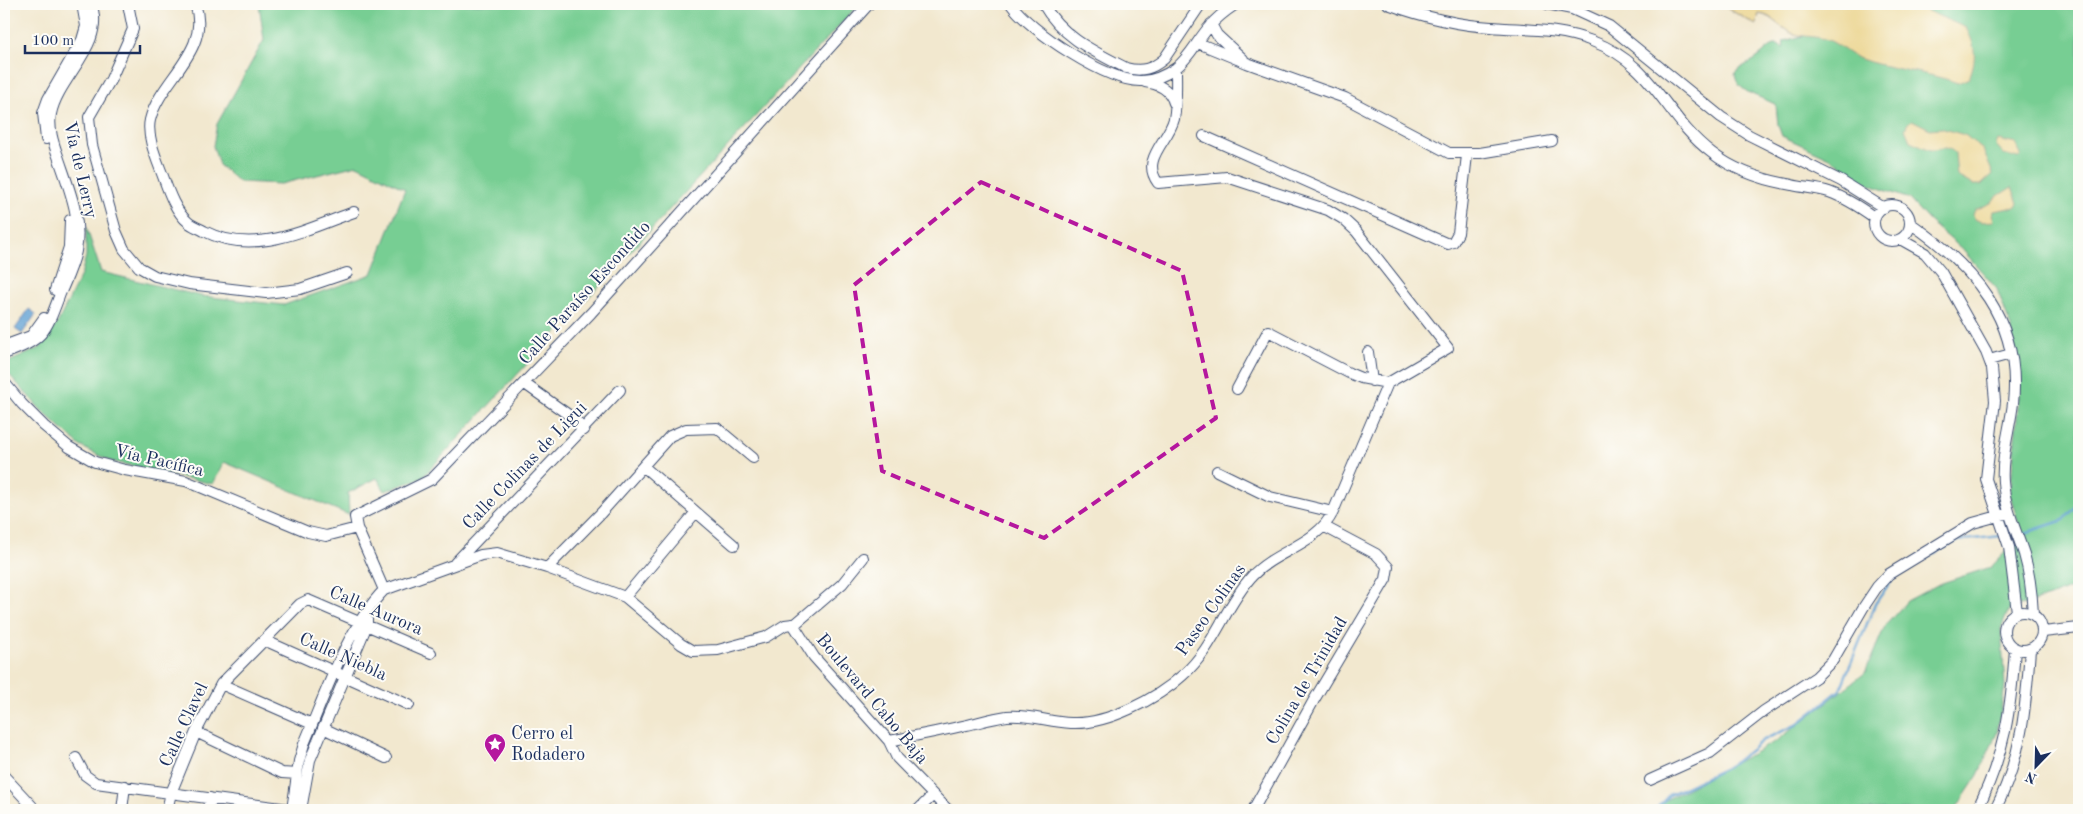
<svg xmlns="http://www.w3.org/2000/svg" width="2083" height="814" font-family="'Old Standard TT',serif">
<style>
.green{fill:#77ce93;stroke:#497e78}
.sand{fill:#eeda9e;stroke:#84847e}
.water{fill:#61a0d3;stroke:#3e6898}
.lines{fill:none;stroke-linecap:round;stroke-linejoin:round}
.stream{stroke:#61a0d3;stroke-width:2.5}
.minor-casing{stroke:#3b4b6f;stroke-width:12}
.minor{stroke:#fff;stroke-width:10}
.marked{fill:none;stroke:#b5179e;stroke-width:4;stroke-dasharray:10 6;stroke-linejoin:round}
.labels{text-anchor:middle;dominant-baseline:central;stroke-width:4;stroke-linejoin:round;paint-order:stroke}
.street-label{font-size:18px;fill:#1b2f5e;stroke:#fdfcf7}
.poi-label{font-size:18px;fill:#1b2f5e;stroke:#fdfcf7;text-anchor:start}
</style>
<rect width="100%" height="100%" fill="#fdfcf7"/>
<filter id="ink" filterUnits="userSpaceOnUse"><feTurbulence type="fractalNoise" baseFrequency=".02" numOctaves="2"/><feDisplacementMap in="SourceGraphic" scale="10" xChannelSelector="R" yChannelSelector="G"/><feConvolveMatrix kernelMatrix="1 2 1 2 8 2 1 2 1" color-interpolation-filters="sRGB"/></filter>
<filter id="wash" filterUnits="userSpaceOnUse"><feTurbulence type="fractalNoise" baseFrequency=".0096" numOctaves="4" result="noise"/><feDisplacementMap in="SourceGraphic" scale="20" xChannelSelector="R" yChannelSelector="G"/><feGaussianBlur stdDeviation="1.12" result="paint"/><feColorMatrix in="noise" values="0 0 0 0 0 0 0 0 0 0 0 0 0 0 0 0 0 1.4 0 .05"/><feComposite in="paint" operator="in"/></filter>
<g filter="url(#wash)">
<rect width="100%" height="100%" fill="#f2e8cf"/>
<path class="green" d="M259,4H859L422,478L385,491L377,478L348,493L349,515L224,462L213,484L110,461L80,446L41,410L4,369V364L40,348L58,322L81,275L86,256V226L101,272L201,296L284,305L372,274L405,189L357,165L281,184L239,182L219,165L213,146L217,124L264,40Z
M1861,4H2079V584L2053,596L2009,609L2001,629L2005,686L1997,733L1978,775L1955,810H1657L1664,801L1778,740L1865,673L1885,626L1907,601L1939,584L1991,567L2022,535L2010,495L2020,384L2011,327L1997,289L1961,248L1929,221L1909,199L1865,183L1830,158L1782,136L1778,125L1776,105C1762,96 1737,94 1735,74C1744,64 1747,65 1757,58C1764,53 1768,47 1776,44L1783,48L1784,41L1852,23Z"/>
<path class="sand" d="M1720,4H1912L1966,28C1976,46 1977,59 1969,78L1958,83C1925,71 1890,70 1858,58C1847,54 1839,44 1828,40C1817,36 1805,37 1794,34C1781,30 1774,15 1759,14L1756,25Z
M1912,120L1930,129L1940,128L1965,135L1983,150L1993,174L1981,185H1973L1957,176L1955,153C1945,144 1943,150 1931,150L1910,141L1905,129L1908,123Z
M1998,140L2016,144L2021,154L2020,157L2018,158L2004,154L1996,145Z
M2012,187L2018,203L2015,207L1994,211L1992,214L1994,221L1981,222L1975,219L1973,215L1975,210L1991,203L1996,197Z"/>
<path class="water" d="M29,309L36,314L22,334L15,329Z"/>
<g class="lines">
<path class="stream" d="M2025,533L2064,520L2079,503
M1924,559L1956,541L2001,536
M1655,810L1669,795L1730,766L1763,740L1796,725L1840,690L1875,604L1895,575"/>
</g>
</g>
<g filter="url(#ink)">
<g class="lines">
<g class="minor-casing">
<path id="minor" d="M128,4L133,29L111,79L89,117L92,145L116,231L124,249L139,267L155,276L189,284L266,293L300,289L347,273
M195,4C212,51 160,79 150,120C146,137 158,162 164,179C169,193 176,212 188,222C192,226 199,228 204,231C254,257 307,229 354,212
M1011,4C1030,31 1107,82 1141,81C1153,81 1166,75 1176,68C1190,57 1198,39 1210,26C1217,17 1227,10 1236,4
M1043,4C1062,37 1093,51 1126,68C1142,72 1152,69 1164,59L1201,4
M1388,4C1421,16 1455,25 1491,27C1526,30 1558,28 1592,41C1656,65 1663,116 1712,153C1735,171 1763,180 1792,185C1804,188 1817,188 1829,192C1846,198 1861,208 1875,218
M1547,4L1572,9L1609,26L1721,117L1749,135L1841,181L1884,208
M1211,24L1217,35L1243,59
M1198,43L1247,63L1345,98L1449,153H1480L1552,141
M1145,82C1159,84 1170,89 1174,103
M1204,136L1448,244L1453,242L1458,233L1467,155
M46,139L43,113L48,99L82,40L86,26L82,4
M1874 223a18 18 0 1 1 36 0a18 18 0 1 1-36 0Z
M1910,223C1973,266 2022,321 2013,403C2010,429 2001,456 2003,482C2005,507 2016,530 2024,554C2030,574 2032,594 2033,614
M1900,239L1925,253L1941,272L1986,352L1992,368L1995,401L1986,479L2009,547L2017,612
M55,290L69,247L70,220
M4,346L31,336L44,318
M1368,352L1372,381
M4,354C44,339 45,334 60,294C66,280 73,266 76,251C82,221 70,191 60,162C55,147 48,131 51,114C58,77 107,44 91,4
M1989,360L2011,354
M4,382L22,404L44,426L69,447L95,462L125,470L186,481L308,532L326,536L357,528
M525,384L573,418L584,430
M1237,389L1268,331L1349,373L1361,378L1388,383
M643,466L734,545
M1217,471L1270,497L1333,512
M455,563L620,390
M547,568L601,513L670,436L686,429L717,428L753,458
M384,590L357,528L355,517L432,479L591,313L869,4
M625,597L696,512
M2004 631a19 19 0 1 1 38 0a19 19 0 1 1-38 0Z
M794,625L842,584L863,558
M2043,632L2079,628
M264,640L409,705
M221,684L312,724
M323,728L386,758
M196,732L282,773L297,774
M889,741C915,736 941,731 967,725C980,722 993,718 1007,716C1029,714 1049,722 1071,723C1106,725 1157,699 1183,675C1214,648 1225,606 1252,576C1276,550 1317,545 1333,512L1388,383L1448,348L1356,231L1343,219L1328,210L1227,177L1158,183C1140,159 1168,142 1174,119C1177,103 1176,84 1176,68
M76,758L85,775L96,783L296,810
M4,776L32,806V810
M1650,780L1710,753L1764,711L1816,677L1833,660L1863,608L1877,587L1889,574L1973,523L2009,513
M122,810L125,786
M167,810L171,793L196,732L221,684L300,604L308,600L431,653
M208,810L210,798
M292,810L299,761L304,744C325,695 347,628 384,590L481,555L497,553L547,568L625,597L681,644L693,651L718,650L766,637L785,625L793,624L814,657L889,741L897,758L948,810
M301,810L310,760L367,625V619
M918,810L933,795
M1253,810L1314,700L1386,579L1388,567L1376,554L1325,527
M1977,810C2005,753 2011,711 2015,648
M1995,810C2022,757 2026,707 2030,649"/>
</g>
<use href="#minor" class="minor"/>
</g>
</g>
<path class="marked" d="M981,182L1182,271L1216,418L1044,538L882,471L854,285Z"/>
<defs>
<g id="sight-pin" transform="scale(1.125)"><path d="M0 17L-7.5 6A9.5 9.5 0 1 1 7.5 6Z" fill="#b5179e" stroke="#fdfcf7"/><path d="M0-6L1.8-2.2L6-1.7L2.9 1.2L3.7 5.4L0 3.3L-3.7 5.4L-2.9 1.2L-6-1.7L-1.8-2.2Z" fill="#fff"/></g>
</defs>
<g fill-rule="evenodd">
<use href="#sight-pin" x="495" y="744"/>
</g>
<g class="labels">
<g class="street-label">
<text transform="translate(80 170) rotate(77)">Vía de Lerry</text>
<text transform="translate(585 293) rotate(-48)">Calle Paraíso Escondido</text>
<text transform="translate(159 461) rotate(13)">Vía Pacífica</text>
<text transform="translate(525 466) rotate(-46)">Calle Colinas de Ligui</text>
<text transform="translate(1211 610) rotate(-55)">Paseo Colinas</text>
<text transform="translate(376 611) rotate(23)">Calle Aurora</text>
<text transform="translate(343 657) rotate(24)">Calle Niebla</text>
<text transform="translate(1307 681) rotate(-60)">Colina de Trinidad</text>
<text transform="translate(872 699) rotate(50)">Boulevard Cabo Baja</text>
<text transform="translate(184 725) rotate(-65)">Calle Clavel</text>
</g>
<g class="poi-label">
<text x="511" y="734">Cerro el<tspan x="511" dy="21">Rodadero</tspan></text>
</g>
</g>
<rect width="2083" height="814" fill="none" stroke="#fdfcf7" stroke-width="20"/>
<g transform="translate(2036 766) rotate(203)" stroke="#fdfcf7" stroke-width="4" paint-order="stroke">
<path d="M0-4L9 19L0 12L-9 19Z" fill="#1b2f5e"/>
<text y="-8" font-size="14" font-weight="bold" text-anchor="middle" fill="#1b2f5e">N</text>
</g>
<path d="M25 45v8h115v-8" fill="none" stroke="#1b2f5e" stroke-width="2.5"/>
<text x="32" y="45" font-size="15" fill="#1b2f5e" stroke="#fdfcf7" stroke-width="4" paint-order="stroke">100 m</text>
</svg>
